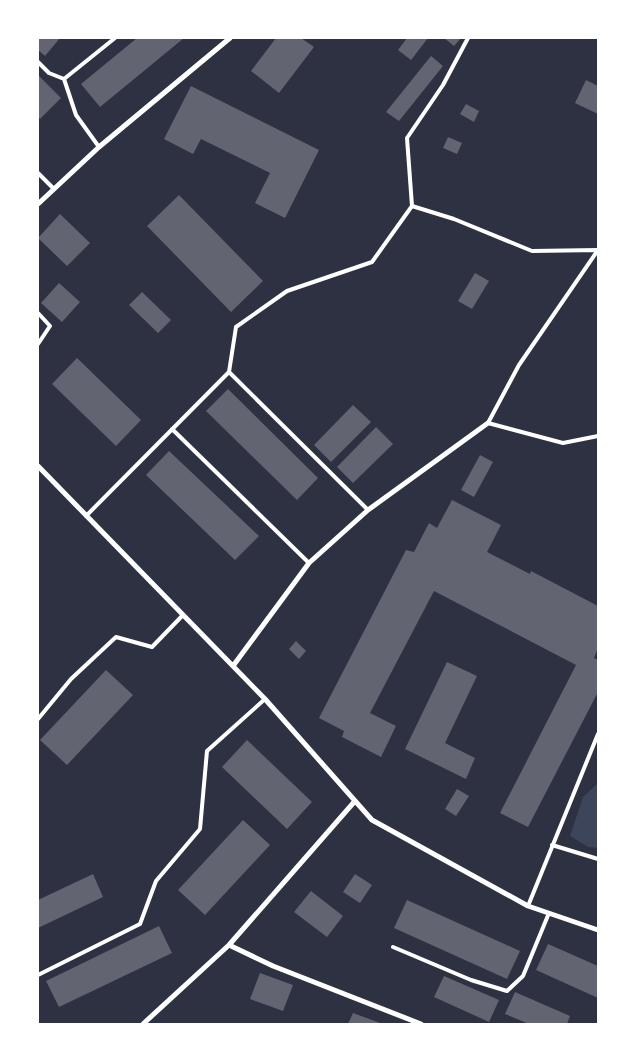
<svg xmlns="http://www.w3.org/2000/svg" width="636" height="1062" font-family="Overpass,sans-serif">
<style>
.green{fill:#3c4559}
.building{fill:#626471}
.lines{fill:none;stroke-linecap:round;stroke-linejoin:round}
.service{stroke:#fff;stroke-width:4}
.minor{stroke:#fff;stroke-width:5}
</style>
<rect width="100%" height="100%" fill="#2d3142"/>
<path class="green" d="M598,783V848L588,847L570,836L583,797Z"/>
<path class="building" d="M38,38H60L45,56L38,50Z
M137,38H184L100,107L81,84Z
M276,38H301L314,47L279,93L251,71Z
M407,38H428L411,60L398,50Z
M444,38H461L454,46Z
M431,56L443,66L399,121L386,112Z
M38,75L61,98L40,119L38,116Z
M586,80L598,86V114L575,103Z
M191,86L319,150L285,218L255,203L270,173L201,139L193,154L164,139Z
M466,104L479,111L474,122L460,114Z
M448,137L462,143L457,154L443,148Z
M179,195L263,281L231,312L147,226Z
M60,214L90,243L67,266L38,238Z
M475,273L489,281L472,309L458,301Z
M59,283L80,302L62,322L41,303Z
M142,292L171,320L158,333L129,305Z
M77,358L141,420L116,446L52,384Z
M228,389L318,478L297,500L206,411Z
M353,405L371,422L331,462L314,445Z
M376,427L393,444L353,483L337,467Z
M169,451L259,536L235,560L146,475Z
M480,455L493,462L474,497L461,490Z
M452,500L501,525L487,552L530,574L531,571L598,606V648L594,658L598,660V692L528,827L500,813L576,665L434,591L370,713L396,726L381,757L342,737L344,731L319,718L406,550L414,552L429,523L437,528Z
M296,641L306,651L299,659L289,649Z
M447,662L477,676L445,743L475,758L466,779L405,749Z
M106,670L133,695L67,765L40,740Z
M247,740L312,802L287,829L222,767Z
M457,789L469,796L456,816L445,809Z
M243,820L270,845L205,915L178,890Z
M93,874L103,897L38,928V900Z
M355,874L372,885L360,903L343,892Z
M311,891L343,916L327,937L294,912Z
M407,900L520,951L507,979L394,928Z
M159,926L172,953L59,1007L46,981Z
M548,944L598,966V998L536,970Z
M260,973L293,985L283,1011L250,999Z
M444,976L499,1000L489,1022L434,997Z
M515,992L570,1016L567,1024H529L505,1014Z
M353,1013L383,1024H348Z"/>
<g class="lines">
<path class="service" d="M38,62L49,73L64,79
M99,147L76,115L64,79L115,38
M38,173L54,189
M412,206L454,219L532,251L598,250
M598,250L519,365L488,423L563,443L598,436
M38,313L50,326L38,344
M229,372L368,510
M172,429L309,563
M86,516L229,372L236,327L287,291L372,262L412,206L407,138L443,85L468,38
M38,719L71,679L116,637L152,647L183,615
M552,845L598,859
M528,906L598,734
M393,947L471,980L507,991L523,976L549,913
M38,975L140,924L156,881L200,829L207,751L265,699"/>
<path class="minor" d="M38,204L99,147L230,38
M38,466L265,699L372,820L528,906L598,930
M233,666L309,563L368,510L488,423
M229,945L273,966L421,1024
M143,1024L229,945L355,801"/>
</g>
<rect width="636" height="1062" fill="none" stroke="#ffffff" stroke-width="78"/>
</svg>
